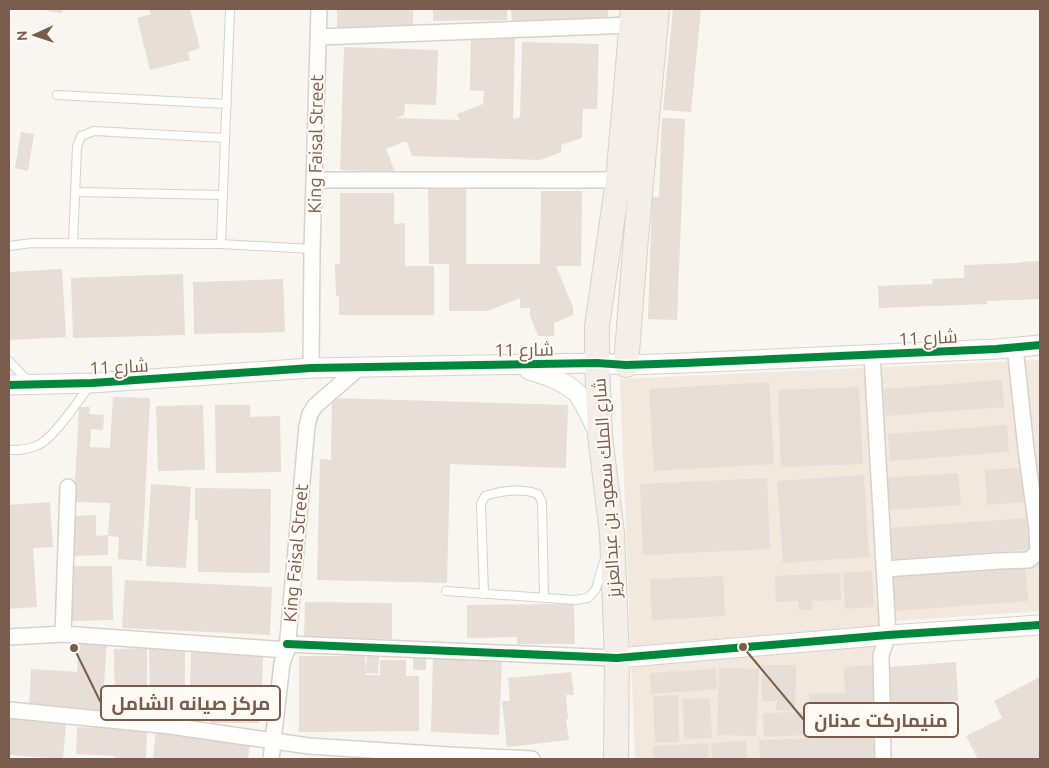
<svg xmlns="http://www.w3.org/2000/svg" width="1049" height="768" font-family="Ubuntu,Cairo,sans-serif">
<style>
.residential{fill:#f2e8de}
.building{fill:#e6ded7}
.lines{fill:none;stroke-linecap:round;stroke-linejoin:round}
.service-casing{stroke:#d7d1cb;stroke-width:10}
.minor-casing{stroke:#d7d1cb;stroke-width:18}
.tertiary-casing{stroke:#d7d1cb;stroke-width:21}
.primary-casing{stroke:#dad1cc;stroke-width:26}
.service{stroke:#fefefd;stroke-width:8}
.minor{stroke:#fefefd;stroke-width:15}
.tertiary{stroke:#fefefd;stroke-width:19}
.primary{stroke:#f3eee8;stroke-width:24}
.cycleway-casing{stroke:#fffaf3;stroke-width:11}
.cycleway{stroke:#00873e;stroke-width:8}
.labels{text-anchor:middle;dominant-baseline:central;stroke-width:4;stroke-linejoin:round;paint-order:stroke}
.street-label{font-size:18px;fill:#7a5c4d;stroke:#fffaf3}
.leader{fill:none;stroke:#7a5c4d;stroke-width:2}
.callout-dot{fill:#7a5c4d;stroke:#fffaf3;stroke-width:2}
.callout{fill:#fffaf3;stroke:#7a5c4d;stroke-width:2}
.callout-label{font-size:19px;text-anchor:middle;font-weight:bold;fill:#7a5c4d}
</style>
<rect width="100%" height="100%" fill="#f9f5f0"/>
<path class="residential" d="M1040,360V611L896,621V642L883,643L891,759H635L620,379Z"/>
<path class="building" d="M47,9H63L62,13L47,11Z
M149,9H190L200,48L188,52L190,60L150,70L137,18L151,14Z
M337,9H413V27L337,28Z
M433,9H507V20L433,21Z
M511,9H608V19L512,22Z
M673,9H701L691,112L663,110Z
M471,36L515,37L513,119L520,117L522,42L599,44L597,109H583L582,138L561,145V152L540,160L412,156L407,142H403L386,149L395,172L340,170L344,47L438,50L436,105L405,104L404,115L396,118L460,120L457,114L483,104L484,91L470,90Z
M662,118L685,119L677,320L648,319L652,197H659Z
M21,132L34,134L28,171L15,168Z
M428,182H466V264H540L541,191H582L581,266H556L573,307V315L554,323V336H538L530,316V308H520V298L488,311H449V264H429Z
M340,193H394V224L405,223V266H434V315H339V296H336L335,264H340Z
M1040,261V299L987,301V304L879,308L878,286L933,284L932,279L964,278V265L1020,263V262Z
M62,269L66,337L9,340V272Z
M183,274L185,335L73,338L71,278Z
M283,279L285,332L194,334L193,282Z
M1002,380L1004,407L885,416L883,389Z
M769,382L774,464L654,471L649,389Z
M859,387L863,464L781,467L778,390Z
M113,397L150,398L142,561L118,559L119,537L108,536L110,503L74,502L79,407H90L89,414L104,415L103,430L91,429L90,447L110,448Z
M332,398L568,405L566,468L450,464L447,583L317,580L320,459L331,460Z
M203,405L205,470L158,471L156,406Z
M215,405H250V417L280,416L281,472L216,473Z
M1007,425L1009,452L890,461L888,434Z
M1022,468L1024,502L987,505L985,470Z
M958,473L961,505L890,510L887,478Z
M864,475L869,557L783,563L777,481Z
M767,478L770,549L643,555L640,484Z
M151,484L191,487L186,568L146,566Z
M195,488L271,489L270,573L198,572V520H195Z
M50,502L53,547L33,548L37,607L9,609V505Z
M96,515V536L108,535V555L69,556V516Z
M1027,518L1030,549L890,560L888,528Z
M68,566H112L113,620L68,621Z
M1025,566L1028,601L894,611L891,576Z
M872,571L874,607L845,609L843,573Z
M840,573L841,600L812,601L813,610H799L798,601L776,602L775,576Z
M723,576L725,616L652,620L650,579Z
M125,580L272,587L270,635L122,628Z
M305,602L392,603V639L304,637Z
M574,604L575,644H517V637L467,638V605Z
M79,640L107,641L102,712L29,707L31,669L77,672Z
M149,646H185V689L150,690Z
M147,648V689H143L144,712H115L114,649Z
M191,652L263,654L262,692L222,691V685H190Z
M299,656H365L366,675H380V660H406V676H419V731L299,732Z
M367,656L379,657L378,674L366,673Z
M433,656L502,658L499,735L431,732Z
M413,658H426V670H413Z
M956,662L958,701L891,706L888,667Z
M762,665H796L795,711L776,710L777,701H762Z
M875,665L878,729L811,733L809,694L845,693L844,667Z
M719,668L759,669L756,736L717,735Z
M716,669L717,689L651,694L650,673Z
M571,672L574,695H566L568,719H566L569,740L507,747L502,701H510L508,678Z
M1040,677V759H978L966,736L1002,718L994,701Z
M203,695L204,720L159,722L158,696Z
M678,695L679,742H655L653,696Z
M259,698V723H211V699Z
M710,698L712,738L684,739L683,699Z
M804,712L805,735L764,737L763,713Z
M9,717L66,722L63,759L9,755Z
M77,727L147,730L146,759H114L115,756L76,754Z
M156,730L250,742L248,759H153Z
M881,736L882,759H760L759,740Z
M746,741L747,759H712L711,743Z
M708,743L709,759H654L653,746Z"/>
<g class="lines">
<g class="service-casing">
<path id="service" d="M57,95L227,104
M76,192L223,195
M73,243L77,147L81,136L94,131L225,138
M221,244L230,9
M9,246L32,243L221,244L312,249
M9,361L28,381
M9,450C18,450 27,450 36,446C52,441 79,400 90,385
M446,591L575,600L588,598L596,589L604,561
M484,594L481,504L485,496C501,491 522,488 538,494L542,502L544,598"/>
</g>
<g class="minor-casing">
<path id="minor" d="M318,37L632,25
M314,180H618
M872,355L888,635L881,655L883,759
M311,368L312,249L319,9
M884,569L999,561L1029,560L1038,552L1037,529L1026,449L1015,347
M63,634L287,650
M9,637L63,634L68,487
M287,644L617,658
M9,710L170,726L309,746L448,755L532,759
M271,759L282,663L287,650L307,426L310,414L315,406L360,367"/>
</g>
<g class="tertiary-casing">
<path id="tertiary" d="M529,370C546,375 565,381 578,394C584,401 594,424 599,433
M9,385L92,383L311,368L597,363L626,365L685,363L996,349L1040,345
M617,658L888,635L1040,625"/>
</g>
<g class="primary-casing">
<path id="primary" d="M626,365L636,238L657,9
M616,759L617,658L612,533L600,436L597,363V326L618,180L633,9"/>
</g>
<use href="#service" class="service"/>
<use href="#minor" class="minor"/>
<use href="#tertiary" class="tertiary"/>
<use href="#primary" class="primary"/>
<g class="cycleway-casing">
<path id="cycleway" d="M9,385L92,383L311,368L597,363L626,365L685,363L996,349L1040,345
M287,644L617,658L888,635L1040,625"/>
</g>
<use href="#cycleway" class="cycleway"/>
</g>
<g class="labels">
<g class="street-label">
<text transform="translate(315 144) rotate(-89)">King Faisal Street</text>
<text transform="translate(928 337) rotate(-3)">شارع 11</text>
<text transform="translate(524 349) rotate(-1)">شارع 11</text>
<text transform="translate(119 366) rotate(-3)">شارع 11</text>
<text transform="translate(606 488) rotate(-94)">شارع الملك سعود بن عبدالعزيز</text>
<text transform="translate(295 553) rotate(-85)">King Faisal Street</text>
</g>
</g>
<path class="leader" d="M74 648L101 703M743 647L804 720"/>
<g class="callout-dot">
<circle cx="74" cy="648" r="5"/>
<circle cx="743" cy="647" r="5"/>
</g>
<g class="callout">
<rect x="101" y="686" width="179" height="34" rx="5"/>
<rect x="804" y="703" width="154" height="34" rx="5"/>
</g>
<g class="callout-label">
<text x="191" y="710">مركز صيانه الشامل</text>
<text x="881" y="727">منيماركت عدنان</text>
</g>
<rect width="1049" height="768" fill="none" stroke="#7a5c4d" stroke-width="20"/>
<g transform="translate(35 35) rotate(267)" stroke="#fffaf3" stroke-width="4" paint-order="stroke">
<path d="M0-4L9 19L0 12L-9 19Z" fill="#7a5c4d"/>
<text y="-8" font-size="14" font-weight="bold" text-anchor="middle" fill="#7a5c4d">N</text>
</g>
</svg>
